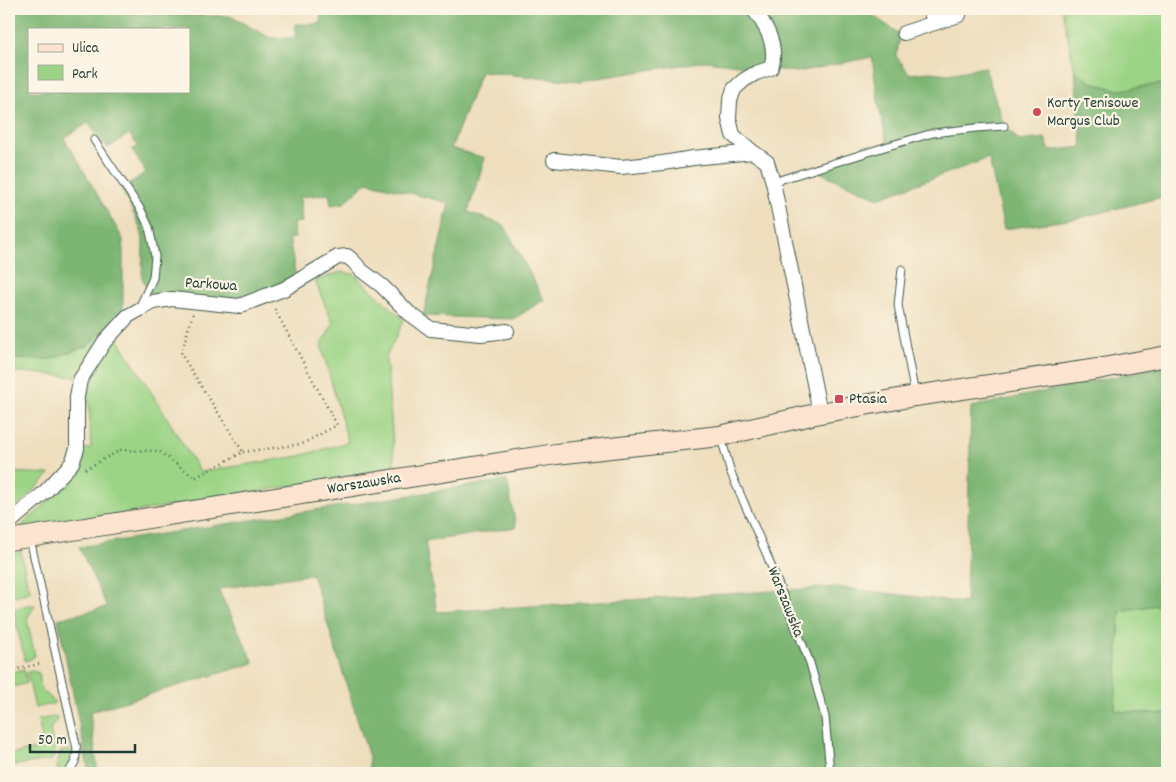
<svg xmlns="http://www.w3.org/2000/svg" width="1176" height="782" font-family="Dekko,sans-serif">
<style>
.green{fill:#9cd486;stroke:#5e885d}
.forest{fill:#7db673;stroke:#4e7a54;fill-rule:evenodd}
.lines{fill:none;stroke-linecap:round;stroke-linejoin:round}
.lane-casing{stroke:#3e5549;stroke-width:9}
.street-casing{stroke:#3e5549;stroke-width:16}
.secondary-casing{stroke:#3e5549;stroke-width:22}
.path{stroke:#3e5549;stroke-width:2.5;stroke-dasharray:1 4;stroke-linecap:butt}
.lane{stroke:#fff;stroke-width:7}
.street{stroke:#fff;stroke-width:14}
.secondary{stroke:#fde4d0;stroke-width:20}
.poi-dot{fill:#d1495b;stroke:#fcf5e5;stroke-width:2}
.labels{text-anchor:middle;dominant-baseline:central;stroke-width:4.5;stroke-linejoin:round;paint-order:stroke}
.poi-label{font-size:16px;fill:#1f3d34;stroke:#fcf5e5;text-anchor:start}
.street-label{font-size:16px;fill:#1f3d34;stroke:#fcf5e5}
</style>
<rect width="100%" height="100%" fill="#fcf5e5"/>
<filter id="ink" filterUnits="userSpaceOnUse"><feTurbulence type="fractalNoise" baseFrequency=".02" numOctaves="2"/><feDisplacementMap in="SourceGraphic" scale="10" xChannelSelector="R" yChannelSelector="G"/><feConvolveMatrix kernelMatrix="1 2 1 2 8 2 1 2 1" color-interpolation-filters="sRGB"/></filter>
<filter id="wash" filterUnits="userSpaceOnUse"><feTurbulence type="fractalNoise" baseFrequency=".0096" numOctaves="4" result="noise"/><feDisplacementMap in="SourceGraphic" scale="20" xChannelSelector="R" yChannelSelector="G"/><feGaussianBlur stdDeviation="1.12" result="paint"/><feColorMatrix in="noise" values="0 0 0 0 0 0 0 0 0 0 0 0 0 0 0 0 0 1.4 0 .05"/><feComposite in="paint" operator="in"/></filter>
<g filter="url(#wash)">
<rect width="100%" height="100%" fill="#eedebd"/>
<path class="green" d="M1062,9H1167V86L1160,84L1119,91L1091,82L1075,71Z
M341,272L354,274L404,320L386,357L395,469L19,531L17,530L71,481L79,467L82,460V449L91,448L89,402L80,403L85,383L116,335L200,472L300,456L348,442L321,345L333,324L315,281Z
M123,310L93,349L76,377L9,371V359H51L89,345Z
M9,472L50,474L9,515Z
M18,550L21,552L27,582L31,590L27,593L9,597V552Z
M1167,603V714L1115,711L1120,611Z
M28,605H35L27,619L35,656L31,659L25,661L13,609Z
M24,669L27,683L9,688V673Z
M32,671L39,673L41,689L55,702L53,704L35,708L27,672Z
M52,717L58,718L50,729L55,752L52,760L9,766V755L44,747L38,720Z
M70,750C74,762 71,773 58,773L57,765L60,752Z"/>
<path class="forest" d="M9,9H139V14L230,16L271,38H295L296,24H321V9H863L897,32L900,39L896,56L910,74L932,72L948,74L985,67L1004,126L1020,141L1045,138L1050,151L1082,147L1075,71L1091,82L1119,90L1160,84L1167,86V196L1075,219L1004,229L989,158L878,198L812,169L888,146L879,107L872,57L797,72L706,61L580,81L481,72L451,148L485,158L468,212L504,225L544,300L513,319L423,316L449,203L367,182L344,203L331,205L329,194L300,197L302,222L293,223L295,238H289L296,278L239,306L153,302L142,278L143,239L140,227L121,188L129,184L146,172L132,150L138,146L129,134L108,148L88,123L64,138L78,161L123,239V310L89,345L51,359H9ZM29,29H189V91H29Z
M1165,366V472L1167,474V603L1120,611L1115,711L1167,714V773H300L369,769V757L312,574L218,589L254,663L90,712L98,773H89L58,619L107,607L79,547L507,480L516,527L425,542L437,612L836,587L966,603L971,407Z"/>
</g>
<g filter="url(#ink)">
<g class="lines">
<g class="lane-casing">
<path id="lane" d="M94,140L141,210L149,227L155,256L153,278L139,308
M773,182L888,146L933,133L976,128L1004,126
M902,269L898,305L915,395
M721,437L731,473L766,553L810,663L825,717L830,773
M30,539L77,749L75,762L68,773"/>
</g>
<g class="street-casing">
<path id="street" d="M753,9C766,25 778,47 771,68L756,73L744,80L734,89L730,101L729,118L733,135L753,152L767,162L773,182L820,413
M930,9L934,23
M904,33L959,15
M554,160L621,167L663,163L693,158L753,152
M9,523L45,492L72,463L77,449V397L80,380L105,341L128,316L153,302L172,299L239,306L284,289L338,257L347,256L353,261L361,270L382,286L409,313L431,329L481,334L507,331"/>
</g>
<g class="secondary-casing">
<path id="secondary" d="M9,540L556,454L720,436L820,413L915,396L1098,369L1167,356"/>
</g>
<path class="path" d="M243,452L302,444L337,425L274,308
M85,469L121,450L159,451L195,478L243,452L181,354L193,313
M9,671L39,664
M9,723L10,724"/>
<use href="#lane" class="lane"/>
<use href="#street" class="street"/>
<use href="#secondary" class="secondary"/>
</g>
</g>
<g class="poi-dot">
<circle cx="1037" cy="112" r="5"/>
<rect x="834" y="394" width="10" height="10" rx="2.5"/>
</g>
<g class="labels">
<g class="poi-label">
<text x="1047" y="103">Korty Tenisowe<tspan x="1047" dy="18">Margus Club</tspan></text>
<text x="849" y="399">Ptasia</text>
</g>
<g class="street-label">
<text transform="translate(211 285) rotate(4)">Parkowa</text>
<text transform="translate(364 484) rotate(-9)">Warszawska</text>
<text transform="translate(785 602) rotate(68)">Warszawska</text>
</g>
</g>
<rect width="1176" height="782" fill="none" stroke="#fcf5e5" stroke-width="30"/>
<rect x="28" y="28" width="162" height="65" fill="#fcf5e5" stroke="#a4ab9e"/>
<rect x="38" y="44" width="25" height="8" fill="#fde4d0" stroke="#a4ab9e"/>
<text x="72" y="52" font-size="15" fill="#1f3d34">Ulica</text>
<rect x="38" y="65" width="25" height="15" fill="#9cd486" stroke="#a4ab9e"/>
<text x="72" y="78" font-size="15" fill="#1f3d34">Park</text>
<path d="M30 744v8h105v-8" fill="none" stroke="#1f3d34" stroke-width="2.5"/>
<text x="38" y="744" font-size="15" fill="#1f3d34" stroke="#fcf5e5" stroke-width="4" paint-order="stroke">50 m</text>
</svg>
